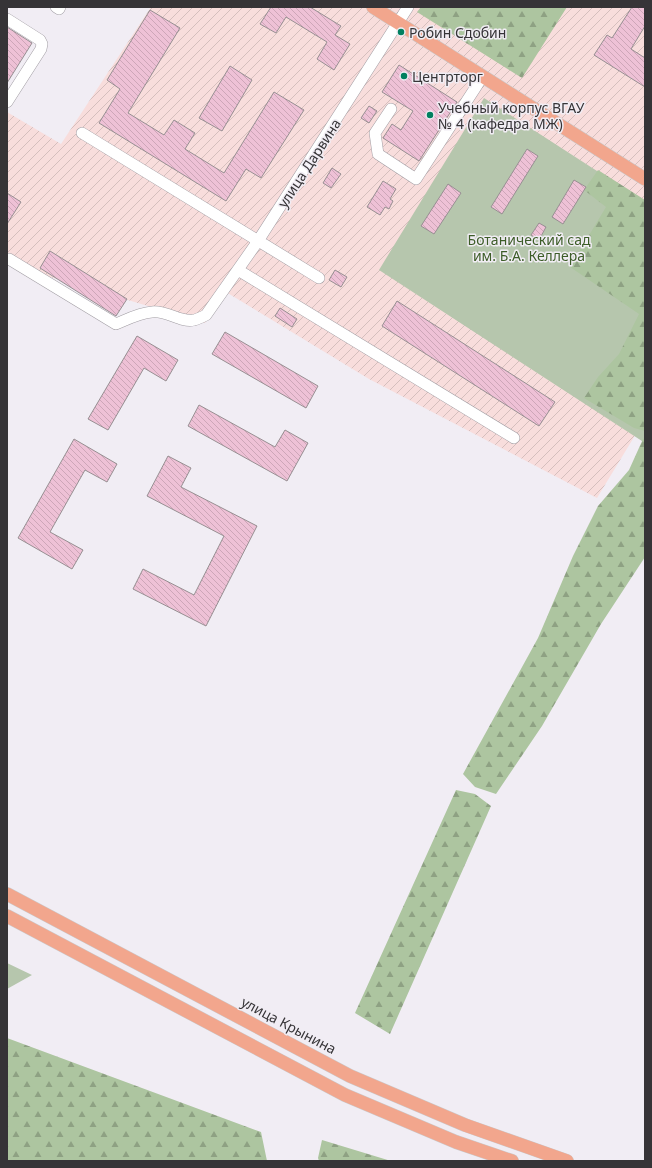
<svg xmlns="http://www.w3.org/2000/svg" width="652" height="1168" font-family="'Noto Sans',sans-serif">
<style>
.industrial{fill:url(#industrial-furrows)}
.green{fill:#b6c6ad}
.forest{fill:url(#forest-firs)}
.building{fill:url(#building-back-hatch);stroke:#978f92}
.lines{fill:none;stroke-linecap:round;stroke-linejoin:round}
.minor-casing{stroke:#a19da3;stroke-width:12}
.major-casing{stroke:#cbcacb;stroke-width:14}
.minor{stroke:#fff;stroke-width:11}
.major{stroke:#f2a68d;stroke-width:13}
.poi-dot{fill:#018060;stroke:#f1edf4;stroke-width:1.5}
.labels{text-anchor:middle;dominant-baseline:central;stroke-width:3;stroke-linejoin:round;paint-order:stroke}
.poi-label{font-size:14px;fill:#363437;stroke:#f1edf4;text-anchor:start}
.street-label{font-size:14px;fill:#363437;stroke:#f1edf4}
.park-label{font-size:14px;fill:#3d5d28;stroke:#f1edf4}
</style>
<defs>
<pattern id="industrial-furrows" width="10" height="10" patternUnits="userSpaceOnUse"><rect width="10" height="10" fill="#f8dddc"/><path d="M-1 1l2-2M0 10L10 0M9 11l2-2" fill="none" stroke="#d5bebd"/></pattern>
<pattern id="forest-firs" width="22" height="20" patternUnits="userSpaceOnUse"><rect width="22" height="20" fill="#adc5a0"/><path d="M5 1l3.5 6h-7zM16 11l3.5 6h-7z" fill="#8ea183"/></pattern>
<pattern id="building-back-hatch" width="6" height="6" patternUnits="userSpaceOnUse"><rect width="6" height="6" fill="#eec1d6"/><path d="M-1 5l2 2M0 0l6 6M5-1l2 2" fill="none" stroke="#cda6b8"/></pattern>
</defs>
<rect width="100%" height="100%" fill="#f1edf4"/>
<path class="industrial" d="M151,7H645V419L597,498L369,379L226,292L205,323L7,264V112L61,144Z"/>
<path class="green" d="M484,98L645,202V443L379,270Z
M7,963L32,975L7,989Z"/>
<path class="forest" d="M421,7H567L522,78L417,12Z
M598,170L645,200V431L634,428L584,398L598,377L619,354L639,314L570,267L606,207L584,190Z
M645,438V557L601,624L542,726L496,794L475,787L463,774L538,638L573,556L598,506L629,470L643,439Z
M456,790L475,794L491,806L390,1034L355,1013Z
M7,1038L261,1132L267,1161H7Z
M322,1140L391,1161H319L318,1158Z"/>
<path class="building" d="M271,7H310L341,26L335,35L350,44L334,70L317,59L327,42L286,17L276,33L260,24Z
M632,7H645V26L631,49L645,58V87L594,55L607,35L612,38Z
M150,10L180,28L128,113L164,135L174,120L195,133L185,149L224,173L274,92L304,110L261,178L246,169L226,201L99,123L120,89L107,80Z
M7,27L32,43L7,83Z
M399,65L457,102L419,161L383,138L392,124L401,130L413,111L382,92Z
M230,66L252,80L222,131L199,118Z
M369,106L377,111L369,123L361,118Z
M527,149L538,156L502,214L491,207Z
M332,168L341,174L331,188L323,183Z
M574,180L586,187L563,224L552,217Z
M383,181L396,189L390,199L393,201L389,209L385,207L380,215L367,207Z
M448,184L461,193L434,234L421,226Z
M7,193L21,202L7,224Z
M539,223L546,227L539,240L531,235Z
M50,251L127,299L116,316L40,268Z
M335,270L347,277L341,287L329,280Z
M397,301L555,402L539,426L382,326Z
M280,308L297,319L292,327L275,316Z
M225,332L318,386L306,408L212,354Z
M137,336L178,360L166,381L144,368L108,430L88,419Z
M199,405L275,447L285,430L308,443L287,481L188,426Z
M74,439L117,464L107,482L85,470L50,532L83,550L72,569L18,538Z
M168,456L191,468L181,487L257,526L206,626L133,589L143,569L194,595L224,536L147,496Z"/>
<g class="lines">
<g class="minor-casing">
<path id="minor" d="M56,7L59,9L60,7
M7,19L40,40L42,44L41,49L7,102
M391,109L375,133L378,154L416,179L483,76
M82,133L319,278
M9,259L116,324C128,319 139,313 152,312C167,310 180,323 194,320C198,319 202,317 206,315L258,241L408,7
M238,270L514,438"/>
</g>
<g class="major-casing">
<path id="major" d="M373,7L645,179
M7,894L350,1076L465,1125L567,1161
M7,916L345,1095L456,1142L512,1161"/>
</g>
<use href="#minor" class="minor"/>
<use href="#major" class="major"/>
</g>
<g class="poi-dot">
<circle cx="401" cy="32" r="4"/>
<circle cx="404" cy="76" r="4"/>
<circle cx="430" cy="115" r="4"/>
</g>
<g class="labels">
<g class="poi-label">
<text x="409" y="32">Робин Сдобин</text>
<text x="412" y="76">Центрторг</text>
<text x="438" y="107">Учебный корпус ВГАУ<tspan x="438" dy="16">№ 4 (кафедра МЖ)</tspan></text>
</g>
<g class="street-label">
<text transform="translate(309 163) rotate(-57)">улица Дарвина</text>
<text transform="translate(289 1025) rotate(28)">улица Крынина</text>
</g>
<g class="park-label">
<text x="529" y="239">Ботанический сад<tspan x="529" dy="16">им. Б.А. Келлера</tspan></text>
</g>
</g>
<rect width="652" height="1168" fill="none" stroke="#363437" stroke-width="16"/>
</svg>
